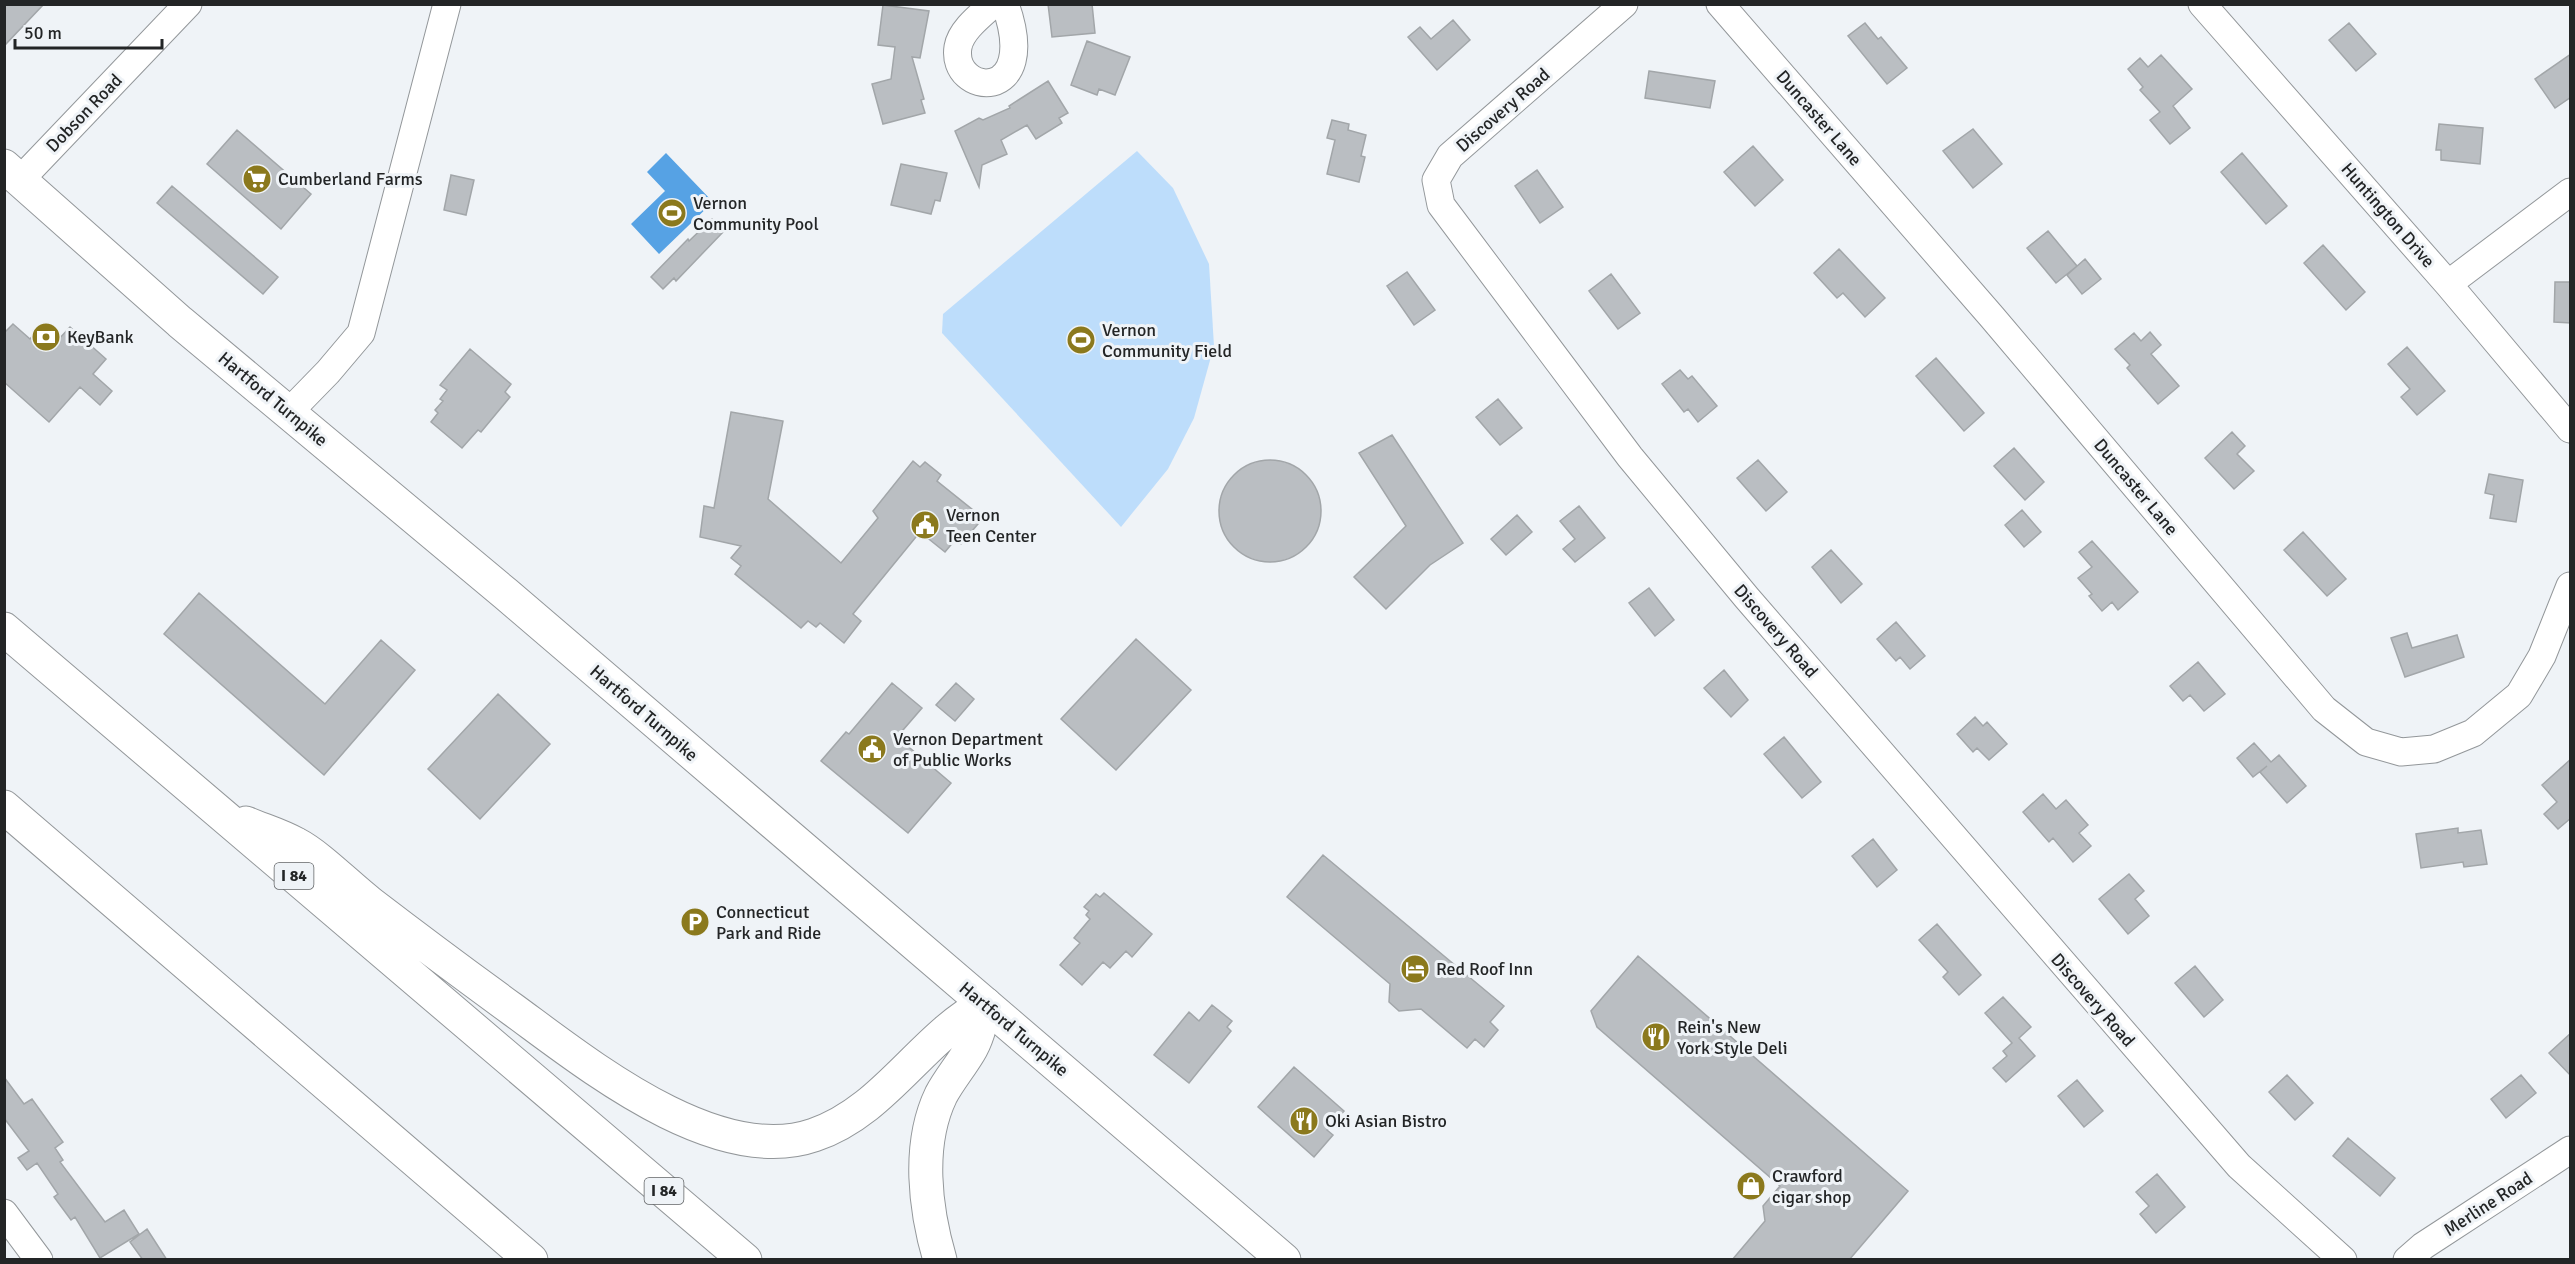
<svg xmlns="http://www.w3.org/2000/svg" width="2575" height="1264" font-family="Signika,sans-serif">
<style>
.green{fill:#bdddfb}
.water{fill:#56a2e4}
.building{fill:#babec2;stroke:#a2a6a9;stroke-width:1.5}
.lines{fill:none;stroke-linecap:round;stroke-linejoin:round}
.minor-casing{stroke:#93979a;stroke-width:29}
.major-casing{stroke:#93979a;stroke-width:35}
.highway-casing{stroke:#93979a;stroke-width:35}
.minor{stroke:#fff;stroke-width:27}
.major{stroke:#fff;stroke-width:33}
.highway{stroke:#fff;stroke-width:33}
.labels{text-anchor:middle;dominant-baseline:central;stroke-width:6;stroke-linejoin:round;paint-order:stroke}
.shield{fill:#eff3f7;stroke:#606365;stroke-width:1.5}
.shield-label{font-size:16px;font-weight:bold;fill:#232526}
.street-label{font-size:18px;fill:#232526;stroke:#eff3f7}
.poi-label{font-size:18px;fill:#232526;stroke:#eff3f7;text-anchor:start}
</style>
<rect width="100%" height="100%" fill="#eff3f7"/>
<path class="green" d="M1137,151L1173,188L1209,264L1214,346L1194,418L1168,469L1121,527L942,333L943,314Z"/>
<path class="water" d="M666,153L713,202L659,254L631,224L665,191L647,172Z"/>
<path class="building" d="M4,4H44L4,46Z
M1048,4H1092L1095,33L1052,37Z
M883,5L929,11L920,58L912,57L924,99L921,100L925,113L883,124L872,84L891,79L895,47L878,45Z
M1453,20L1470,40L1437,70L1408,37L1420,27L1431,39Z
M1865,23L1878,39L1881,37L1907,68L1887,84L1848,36Z
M2349,23L2376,54L2356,71L2329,40Z
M1087,41L1130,57L1115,95L1099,89L1097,95L1071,85Z
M2571,54V97L2555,108L2535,79Z
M2161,55L2192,89L2173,106L2190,128L2170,144L2150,120L2160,112L2140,90L2143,87L2128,69L2140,58L2148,67Z
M1649,71L1715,81L1710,108L1645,98Z
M1048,81L1068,113L1059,118L1062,123L1036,139L1027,125L1001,140L1007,154L982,165L979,187L955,131L979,118L983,120L1010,108L1009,106Z
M1332,120L1349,124L1348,130L1366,135L1361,156L1365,157L1359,182L1327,174L1335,140L1327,138Z
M2439,124L2483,128L2480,164L2441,160V150H2436Z
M1973,129L2002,164L1973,188L1943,151Z
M237,130L311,194L281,229L207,164Z
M1753,146L1783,180L1755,206L1724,172Z
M2242,153L2287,206L2266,224L2221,172Z
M901,164L947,173L940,201L935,200L931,214L891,205Z
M1537,170L1563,207L1540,223L1515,186Z
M451,175L474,180L466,215L444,210Z
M172,186L278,277L263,294L157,203Z
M712,219L724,231L676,281L674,278L663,289L651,277L688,239L689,241Z
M2048,231L2077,266L2056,283L2027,248Z
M2323,245L2365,292L2346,310L2304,263Z
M1839,249L1885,298L1865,317L1843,293L1837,298L1814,273Z
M2085,259L2101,279L2082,294L2067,275Z
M1407,272L1435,310L1414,325L1387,286Z
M1611,274L1640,313L1618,329L1589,291Z
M2555,282H2571V323L2554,322Z
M13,324L30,339L42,325L58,340L70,327L106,359L93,374L112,391L100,405L80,387L49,422L4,382V333Z
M2150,332L2161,345L2151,354L2179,386L2158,404L2127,368L2130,365L2115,349L2134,333L2141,341Z
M2407,347L2445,391L2417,415L2401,397L2410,389L2388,364Z
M470,349L511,384L505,392L510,397L481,432L478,430L462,448L431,422L438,413L435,410L443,401L440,399L447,390L440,385Z
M1936,358L1984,413L1964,431L1916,376Z
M1680,370L1688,379L1692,376L1717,406L1698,422L1688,409L1684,412L1662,384Z
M1498,399L1522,428L1500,445L1476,417Z
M731,412L783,421L768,499L841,563L878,518L873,511L913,461L920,467L925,462L941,475L937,481L983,518L961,544L955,540L945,552L920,532L853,614L861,621L844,643L820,623L816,627L808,621L801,628L735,574L741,566L731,558L741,546L700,537L704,506L714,508Z
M2232,432L2245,446L2237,454L2254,471L2234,489L2205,458Z
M1392,435L1463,543L1430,565L1386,609L1354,577L1406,526L1359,453Z
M2014,448L2044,482L2025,500L1994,466Z
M1758,460L1787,492L1766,511L1737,478Z
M1219 511a51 51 0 1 1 102 0a51 51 0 1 1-102 0Z
M2489,474L2523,480L2516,522L2490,518L2494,495L2485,493Z
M1579,506L1605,538L1575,562L1563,549L1575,539L1560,521Z
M2022,510L2041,532L2024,547L2005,525Z
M1517,515L1532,532L1506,555L1491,539Z
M2303,532L2346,579L2327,596L2284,550Z
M2092,541L2138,592L2118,610L2112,602L2102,611L2089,596L2092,594L2078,578L2092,567L2079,552Z
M1831,550L1862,584L1841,603L1812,567Z
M1649,588L1674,620L1655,636L1629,603Z
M199,593L325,704L381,640L415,670L324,775L164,634Z
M1896,622L1925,656L1910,669L1900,657L1896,661L1877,639Z
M2407,633L2412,648L2457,635L2464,657L2405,677L2391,638Z
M1136,639L1191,690L1116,770L1061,719Z
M2198,662L2225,694L2204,711L2190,695L2183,701L2170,686Z
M1724,670L1748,700L1731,717L1704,688Z
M892,683L922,708L897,737L951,783L908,833L821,761L846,732L849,734Z
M956,683L974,699L955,721L936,705Z
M498,694L550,744L480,819L428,769Z
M1975,717L1983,726L1987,722L2007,744L1989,760L1977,748L1973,752L1957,734Z
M1784,737L1821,782L1802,798L1764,754Z
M2254,743L2271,762L2279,755L2306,786L2287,803L2260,772L2267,766L2253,777L2237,758Z
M2571,759V818L2558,829L2544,814L2557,802L2542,785Z
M2043,794L2056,809L2066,800L2088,825L2079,833L2091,846L2073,862L2053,838L2049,842L2023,812Z
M2458,828V833L2481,830L2487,864L2464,867L2463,862L2421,868L2416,834Z
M1873,839L1897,870L1877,887L1852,856Z
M1323,855L1504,1006L1490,1022L1498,1030L1484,1047L1475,1039L1467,1048L1421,1009L1399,1011L1389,1002L1390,984L1287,897Z
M2129,874L2144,891L2135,899L2149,916L2128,934L2099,899Z
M1104,893L1152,934L1132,957L1126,951L1110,968L1103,962L1082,985L1060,965L1080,943L1074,938L1090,919L1086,915L1089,911L1084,907L1096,894L1100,897Z
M1937,924L1981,975L1959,995L1943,977L1948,972L1919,940Z
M1638,956L1908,1191L1849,1260H1732L1765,1221L1763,1206L1780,1186L1597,1027L1591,1011Z
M2195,966L2223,1000L2204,1017L2175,983Z
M2003,997L2031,1027L2019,1038L2035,1056L2006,1082L1993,1068L2007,1056L2003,1051L2012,1043L1985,1013Z
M1212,1005L1232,1021L1227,1027L1231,1031L1189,1083L1154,1055L1189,1012L1199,1021Z
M2571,1033V1076L2549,1053Z
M1294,1067L1344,1111L1327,1130L1333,1135L1314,1157L1258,1107Z
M2287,1075L2313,1103L2295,1120L2269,1092Z
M2521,1075L2536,1093L2506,1118L2491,1099Z
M4,1077L24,1104L32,1099L63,1142L55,1148L63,1160L60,1162L105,1222L124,1210L139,1234L100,1258L75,1217L71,1220L54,1197L58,1194L37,1163L27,1170L18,1158L29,1151L4,1118Z
M2077,1080L2103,1111L2084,1127L2058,1096Z
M2348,1138L2395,1178L2380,1196L2333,1156Z
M2157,1174L2185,1207L2156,1233L2140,1214L2149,1206L2136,1192Z
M147,1229L167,1260H143L130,1242Z"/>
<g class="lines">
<g class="minor-casing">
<path id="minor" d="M993,4C981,15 961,30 958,47C950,96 1042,106 1005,4
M1624,4L1450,156L1436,180L1441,205L1630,457L1747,598L2239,1166L2343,1260
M1720,4L1992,317L2324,709L2366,742L2401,752L2434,749L2473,733L2519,695L2542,656L2570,586
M2202,4L2448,284L2570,429
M20,180L188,4
M2448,284L2570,192
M289,412L328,372L361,333L447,4
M4,1213L39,1260
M2407,1260L2423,1246L2570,1150"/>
</g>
<g class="major-casing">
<path id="major" d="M4,166L180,322L506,594L1284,1260"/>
</g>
<g class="highway-casing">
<path id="highway" d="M4,629L745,1260
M4,807L531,1260
M246,823C262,830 280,835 296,844C319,856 348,886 370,903C417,939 464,974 512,1009C586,1063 716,1169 814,1135C885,1111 921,1038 985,1004
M940,1260C925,1209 917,1145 941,1095C949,1080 960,1067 969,1052C978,1038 981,1021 985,1004"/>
</g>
<use href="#minor" class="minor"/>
<use href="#major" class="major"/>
<use href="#highway" class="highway"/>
</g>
<defs>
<g id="supermarket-disc" transform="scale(1.5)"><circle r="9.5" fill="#8b791d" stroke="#eff3f7"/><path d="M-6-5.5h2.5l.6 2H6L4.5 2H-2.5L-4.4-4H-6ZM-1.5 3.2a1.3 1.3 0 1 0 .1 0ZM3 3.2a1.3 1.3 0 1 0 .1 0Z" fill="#fff"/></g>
<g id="stadium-disc" transform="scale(1.5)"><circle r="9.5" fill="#8b791d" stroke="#eff3f7"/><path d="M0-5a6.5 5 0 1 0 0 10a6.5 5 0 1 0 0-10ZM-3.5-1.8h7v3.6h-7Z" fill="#fff"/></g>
<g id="bank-disc" transform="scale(1.5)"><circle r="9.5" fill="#8b791d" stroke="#eff3f7"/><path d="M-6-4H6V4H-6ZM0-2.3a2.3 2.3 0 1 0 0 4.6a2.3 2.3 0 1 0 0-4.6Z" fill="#fff"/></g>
<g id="civic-disc" transform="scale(1.5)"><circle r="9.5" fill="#8b791d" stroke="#eff3f7"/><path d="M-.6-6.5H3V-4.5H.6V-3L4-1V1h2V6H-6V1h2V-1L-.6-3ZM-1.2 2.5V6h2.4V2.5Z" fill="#fff"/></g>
<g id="parking-disc" transform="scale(1.5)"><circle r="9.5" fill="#8b791d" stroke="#eff3f7"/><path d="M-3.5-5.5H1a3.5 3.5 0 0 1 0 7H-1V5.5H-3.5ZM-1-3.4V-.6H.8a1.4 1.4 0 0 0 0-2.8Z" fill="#fff"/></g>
<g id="hotel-disc" transform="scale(1.5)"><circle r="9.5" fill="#8b791d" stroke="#eff3f7"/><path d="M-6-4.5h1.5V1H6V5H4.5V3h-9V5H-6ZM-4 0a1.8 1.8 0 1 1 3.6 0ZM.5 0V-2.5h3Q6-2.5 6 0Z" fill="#fff"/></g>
<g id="restaurant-disc" transform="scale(1.5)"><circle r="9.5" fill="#8b791d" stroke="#eff3f7"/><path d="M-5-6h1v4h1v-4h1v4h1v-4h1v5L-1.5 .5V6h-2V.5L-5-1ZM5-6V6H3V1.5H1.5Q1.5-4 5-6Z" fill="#fff"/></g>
<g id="shop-disc" transform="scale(1.5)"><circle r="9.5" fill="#8b791d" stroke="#eff3f7"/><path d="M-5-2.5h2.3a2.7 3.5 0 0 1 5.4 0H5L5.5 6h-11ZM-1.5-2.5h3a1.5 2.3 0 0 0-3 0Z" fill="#fff"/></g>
</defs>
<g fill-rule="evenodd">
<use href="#supermarket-disc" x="257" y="179"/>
<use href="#stadium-disc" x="672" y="213"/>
<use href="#bank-disc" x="46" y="337"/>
<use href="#stadium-disc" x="1081" y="340"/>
<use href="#civic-disc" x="925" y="525"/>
<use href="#civic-disc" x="872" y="749"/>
<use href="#parking-disc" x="695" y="922"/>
<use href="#hotel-disc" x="1415" y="969"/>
<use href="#restaurant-disc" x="1656" y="1037"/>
<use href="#restaurant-disc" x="1304" y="1121"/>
<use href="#shop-disc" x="1751" y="1186"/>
</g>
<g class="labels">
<g class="shield">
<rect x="274.5" y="863" width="39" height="26" rx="4.5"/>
<rect x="644.5" y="1178" width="39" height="26" rx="4.5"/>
</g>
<g class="shield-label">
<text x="294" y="876">I 84</text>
<text x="664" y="1191">I 84</text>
</g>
<g class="street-label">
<text transform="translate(1503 110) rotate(-41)">Discovery Road</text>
<text transform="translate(84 113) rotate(-46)">Dobson Road</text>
<text transform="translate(1819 118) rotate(49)">Duncaster Lane</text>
<text transform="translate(2388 215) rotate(49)">Huntington Drive</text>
<text transform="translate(273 399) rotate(40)">Hartford Turnpike</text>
<text transform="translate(2136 487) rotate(50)">Duncaster Lane</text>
<text transform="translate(1776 631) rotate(49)">Discovery Road</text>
<text transform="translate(644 713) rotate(41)">Hartford Turnpike</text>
<text transform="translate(2093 1000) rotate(49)">Discovery Road</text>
<text transform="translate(1014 1029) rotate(40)">Hartford Turnpike</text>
<text transform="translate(2488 1204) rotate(-33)">Merline Road</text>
</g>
<g class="poi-label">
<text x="278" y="179">Cumberland Farms</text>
<text x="693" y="203">Vernon<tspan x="693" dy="21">Community Pool</tspan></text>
<text x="1102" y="330">Vernon<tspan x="1102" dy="21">Community Field</tspan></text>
<text x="67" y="337">KeyBank</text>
<text x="946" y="515">Vernon<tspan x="946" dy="21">Teen Center</tspan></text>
<text x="893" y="739">Vernon Department<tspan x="893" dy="21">of Public Works</tspan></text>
<text x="716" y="912">Connecticut<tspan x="716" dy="21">Park and Ride</tspan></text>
<text x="1436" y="969">Red Roof Inn</text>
<text x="1677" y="1027">Rein's New<tspan x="1677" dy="21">York Style Deli</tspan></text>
<text x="1325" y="1121">Oki Asian Bistro</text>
<text x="1772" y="1176">Crawford<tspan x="1772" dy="21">cigar shop</tspan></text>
</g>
</g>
<rect width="2575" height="1264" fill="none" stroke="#232526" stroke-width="12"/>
<path d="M15 39v9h147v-9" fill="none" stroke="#232526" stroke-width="3"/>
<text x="24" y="39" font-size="18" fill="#232526" stroke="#eff3f7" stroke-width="4.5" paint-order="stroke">50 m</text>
</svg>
